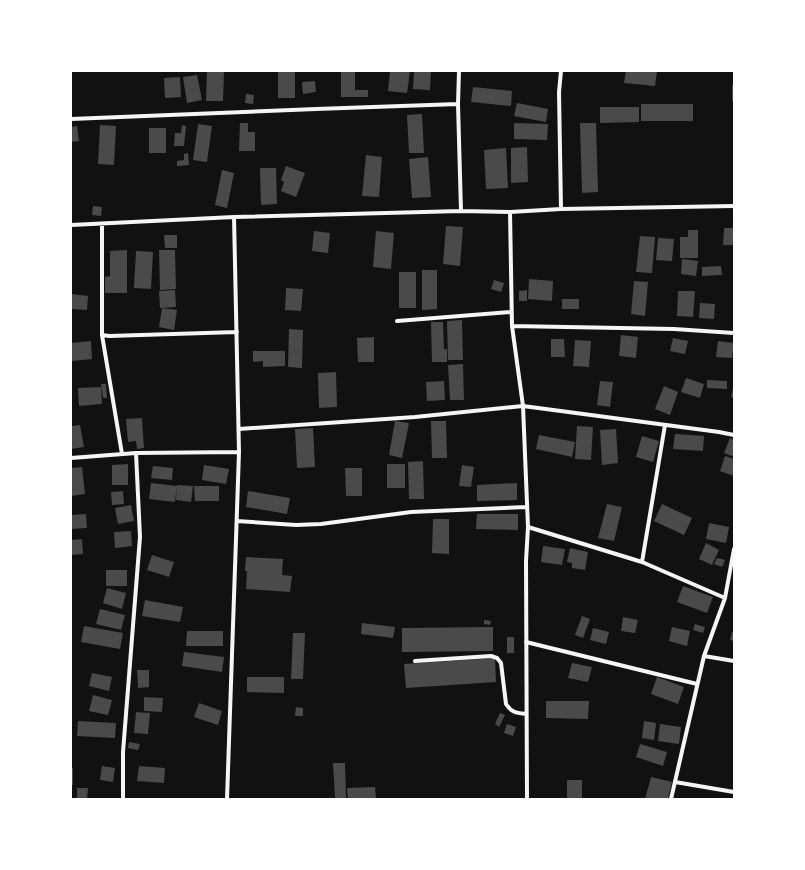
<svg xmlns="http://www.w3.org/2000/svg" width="805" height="870" font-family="Signika,sans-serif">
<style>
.building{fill:#4a4a4a}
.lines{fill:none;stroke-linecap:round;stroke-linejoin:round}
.minor{stroke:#f5f5f5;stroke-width:4}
</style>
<rect width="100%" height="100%" fill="#111"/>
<path class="building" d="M207,71H224L223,101H206Z
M278,71H295V98H278Z
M341,71H355V90H368V97H341Z
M390,71H410L407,93L388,91Z
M414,71H431L430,90L413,89Z
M626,71H657L655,86L624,83Z
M197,75L202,100L187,103L183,77Z
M180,77L181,97L165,98L164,78Z
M315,81L316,92L303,94L302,82Z
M732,85H734V101H732Z
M473,87L512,91L511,106L471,102Z
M246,94L254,95L253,104L245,103Z
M517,103L548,109L546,122L514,116Z
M641,104H693V121H641Z
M600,107H639V122L600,123Z
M422,114L424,153H409L407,115Z
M240,123H248V132H255V151H239Z
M514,123L548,124L547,140L514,139Z
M580,123H596L598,192L582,193Z
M198,124L212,126L207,162L193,160Z
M100,125L116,126L114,165L98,164Z
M182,125L186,126L184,146H174L175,133H181Z
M77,126L79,141L71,142V127Z
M149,128H166V153H149Z
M527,147L528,182L511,183V148Z
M506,148L508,188L486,189L484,150Z
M188,153L189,165L177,166V161L184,160V154Z
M366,155L382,157L379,197L362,196Z
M428,157L431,197L412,198L409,159Z
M286,166L305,173L296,197L281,191L284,182L281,180Z
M260,168H276L277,204L261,205Z
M222,170L234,173L227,208L215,205Z
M93,206L102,207L101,216L92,215Z
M446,226L463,227L460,266L443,264Z
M724,228H734V245H723Z
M688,230H698V258H680V237H688Z
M314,231L330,233L328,253L312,251Z
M376,231L394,233L391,269L373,267Z
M164,235H177V248H165Z
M640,236L655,237L652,273L636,272Z
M658,238L674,239L672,261L656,260Z
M127,250V293H105V277L110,276V251Z
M159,250H175L176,289L160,290Z
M136,251L153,252L151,289L134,288Z
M682,259L698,261L696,276L681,274Z
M721,266L722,275L702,276V267Z
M422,270H437V309L422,310Z
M399,272H416V308H399Z
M529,279L553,281L552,301L528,299Z
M494,280L504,283L501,292L491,289Z
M634,281L648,282L645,316L631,314Z
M286,288L303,289L301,311L285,310Z
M175,290L176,307L160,308L159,291Z
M527,290V301H519V291Z
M678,291H695L693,317L677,316Z
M71,294L88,296L87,310L71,309Z
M562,299H579V309H562Z
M700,303L715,304L714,319L699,318Z
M162,308L177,310L174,330L159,327Z
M462,320L463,360H448L447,321Z
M431,322H443L444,349H447V362H432Z
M289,329L303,330L302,368L288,367Z
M621,335L638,337L636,358L619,356Z
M374,337V362H358L357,338Z
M673,338L688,341L685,354L670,351Z
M551,339H564L565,357H551Z
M575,340L591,341L589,367L573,366Z
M91,341L92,359L72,361L71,343Z
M718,341L734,343L732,358L716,357Z
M253,351H285V366L263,367V361L253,362Z
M463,364L464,400H450L448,365Z
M336,372L337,407L319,408L318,373Z
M686,378L704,384L700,398L681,392Z
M707,380L727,381V389L707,388Z
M444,381L445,400L427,401L426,382Z
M600,381L613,382L610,407L597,405Z
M101,384H106L107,398H103Z
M664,386L678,392L670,415L655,409Z
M101,387L102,404L79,406L78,388Z
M733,388H734V398L731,397Z
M142,418L144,448L137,449L136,441L128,442L126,419Z
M395,421L409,423L402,458L389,455Z
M431,421H446L447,458H432Z
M80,425L84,447L71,449V426Z
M577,426L593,427L591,460L575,459Z
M313,428L315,467L297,468L295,429Z
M616,429L618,463L602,465L600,430Z
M675,434L704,436L703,451L673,449Z
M539,435L575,442L572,457L536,449Z
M642,436L659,441L653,462L636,457Z
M730,438L734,440V457L724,453Z
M725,456L734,459V476L720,471Z
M423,461L424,499H409L408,462Z
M128,464V485H112V465Z
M387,464H405V488H387Z
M204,465L229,469L226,484L202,480Z
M462,465L474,467L471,487L459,486Z
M153,466L173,468L172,480L151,478Z
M82,467L85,494L71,496V468Z
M345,468H362V496H346Z
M151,483L177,486L175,502L149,499Z
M517,483V500L477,501V485Z
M177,485L193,486L191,502L176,500Z
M194,486H219V501H195Z
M123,491L124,504L112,505L111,492Z
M248,491L290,498L287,514L246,507Z
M607,504L622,507L614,541L598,538Z
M662,504L692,518L684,535L654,521Z
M131,505L134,521L118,524L115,508Z
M86,514L87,528L71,529V515Z
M477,514H518V530L476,529Z
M433,519H449V554L432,553Z
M709,523L729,527L726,543L706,539Z
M131,531L132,546L115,548L114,532Z
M82,539L83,554L71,555V540Z
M706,543L719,550L712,565L699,559Z
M543,546L565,549L562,565L541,562Z
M570,548L588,552L585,570L572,568V563L567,562Z
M152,555L174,562L169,577L147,570Z
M246,557L283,559L282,575L292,576L290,592L246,589L247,571H245Z
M717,558L725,560L722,567L714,564Z
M106,570H127V586H106Z
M683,586L713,597L707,613L677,602Z
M107,588L126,593L122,609L103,603Z
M145,600L183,607L180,622L142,616Z
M100,609L125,615L121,630L96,624Z
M582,616L590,619L583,638L575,635Z
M623,617L638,620L635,633L621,631Z
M484,620L491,621L490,625L484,624Z
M362,623L395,627L393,638L361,634Z
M695,624L705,627L703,633L693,630Z
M84,626L123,633L120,649L81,642Z
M493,627V651L402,652V628Z
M672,627L690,631L687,646L669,641Z
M593,628L609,632L606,644L590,640Z
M187,631H223V646H186Z
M732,632H734V641L730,640Z
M293,633H305L303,679H291Z
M507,637H514V653H507Z
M184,652L224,657L222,672L182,666Z
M495,658L496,682L406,688L404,664Z
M572,663L592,667L588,682L568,678Z
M137,670H149V687L138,688Z
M92,673L112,677L109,691L89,686Z
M247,677H284V693L247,692Z
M657,677L684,687L678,704L651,694Z
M93,695L112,700L108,715L89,711Z
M144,697L163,698L162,712L144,711Z
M546,701H589L588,719L546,718Z
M199,703L222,711L218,725L194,717Z
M296,707L303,708V716H295Z
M136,712L150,713L148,734L134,733Z
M500,713L505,715L499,727L495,724Z
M78,721L116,723L115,738L77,736Z
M644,721L656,723L654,740L642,738Z
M507,724L516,727L513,736L504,733Z
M660,724L681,727L679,744L658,741Z
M129,742L140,744L138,750L128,748Z
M640,744L667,752L663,766L636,757Z
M333,763H345L346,798H335Z
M102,766L115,768L113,782L100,780Z
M139,766L165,768L164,783L137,781Z
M71,768H73V785H71Z
M651,777L672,782L668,799H645Z
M567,780H582V799H567Z
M375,787L376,799H348L347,788Z
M77,788H88L87,799H77Z"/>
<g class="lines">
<path class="minor" d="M459,71L458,104L461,211
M71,119L316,109L458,104
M561,209L559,92L561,71
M510,212L512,326L523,406L528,527L526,561L527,799
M102,224V335L122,454
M71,225L234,217L461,211L510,212L561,209L734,206
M397,321L511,312
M512,326L674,329L734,333
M102,335L109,336L237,332
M239,429L415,417L523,406L719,432L734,435
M71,458L136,453L239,452
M237,521L296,525L321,524L411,512L527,507
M528,527L642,562L725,598
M642,562L665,425
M526,642L697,684
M704,656L734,661
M415,661L491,656L497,658L501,663L506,704C512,713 517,713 526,714
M675,782L734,792
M123,799V752L140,537L136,453
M227,799L239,452L234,217
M671,799L704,656L725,598L734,549"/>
</g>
<rect width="805" height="870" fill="none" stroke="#ffffff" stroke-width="144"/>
</svg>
